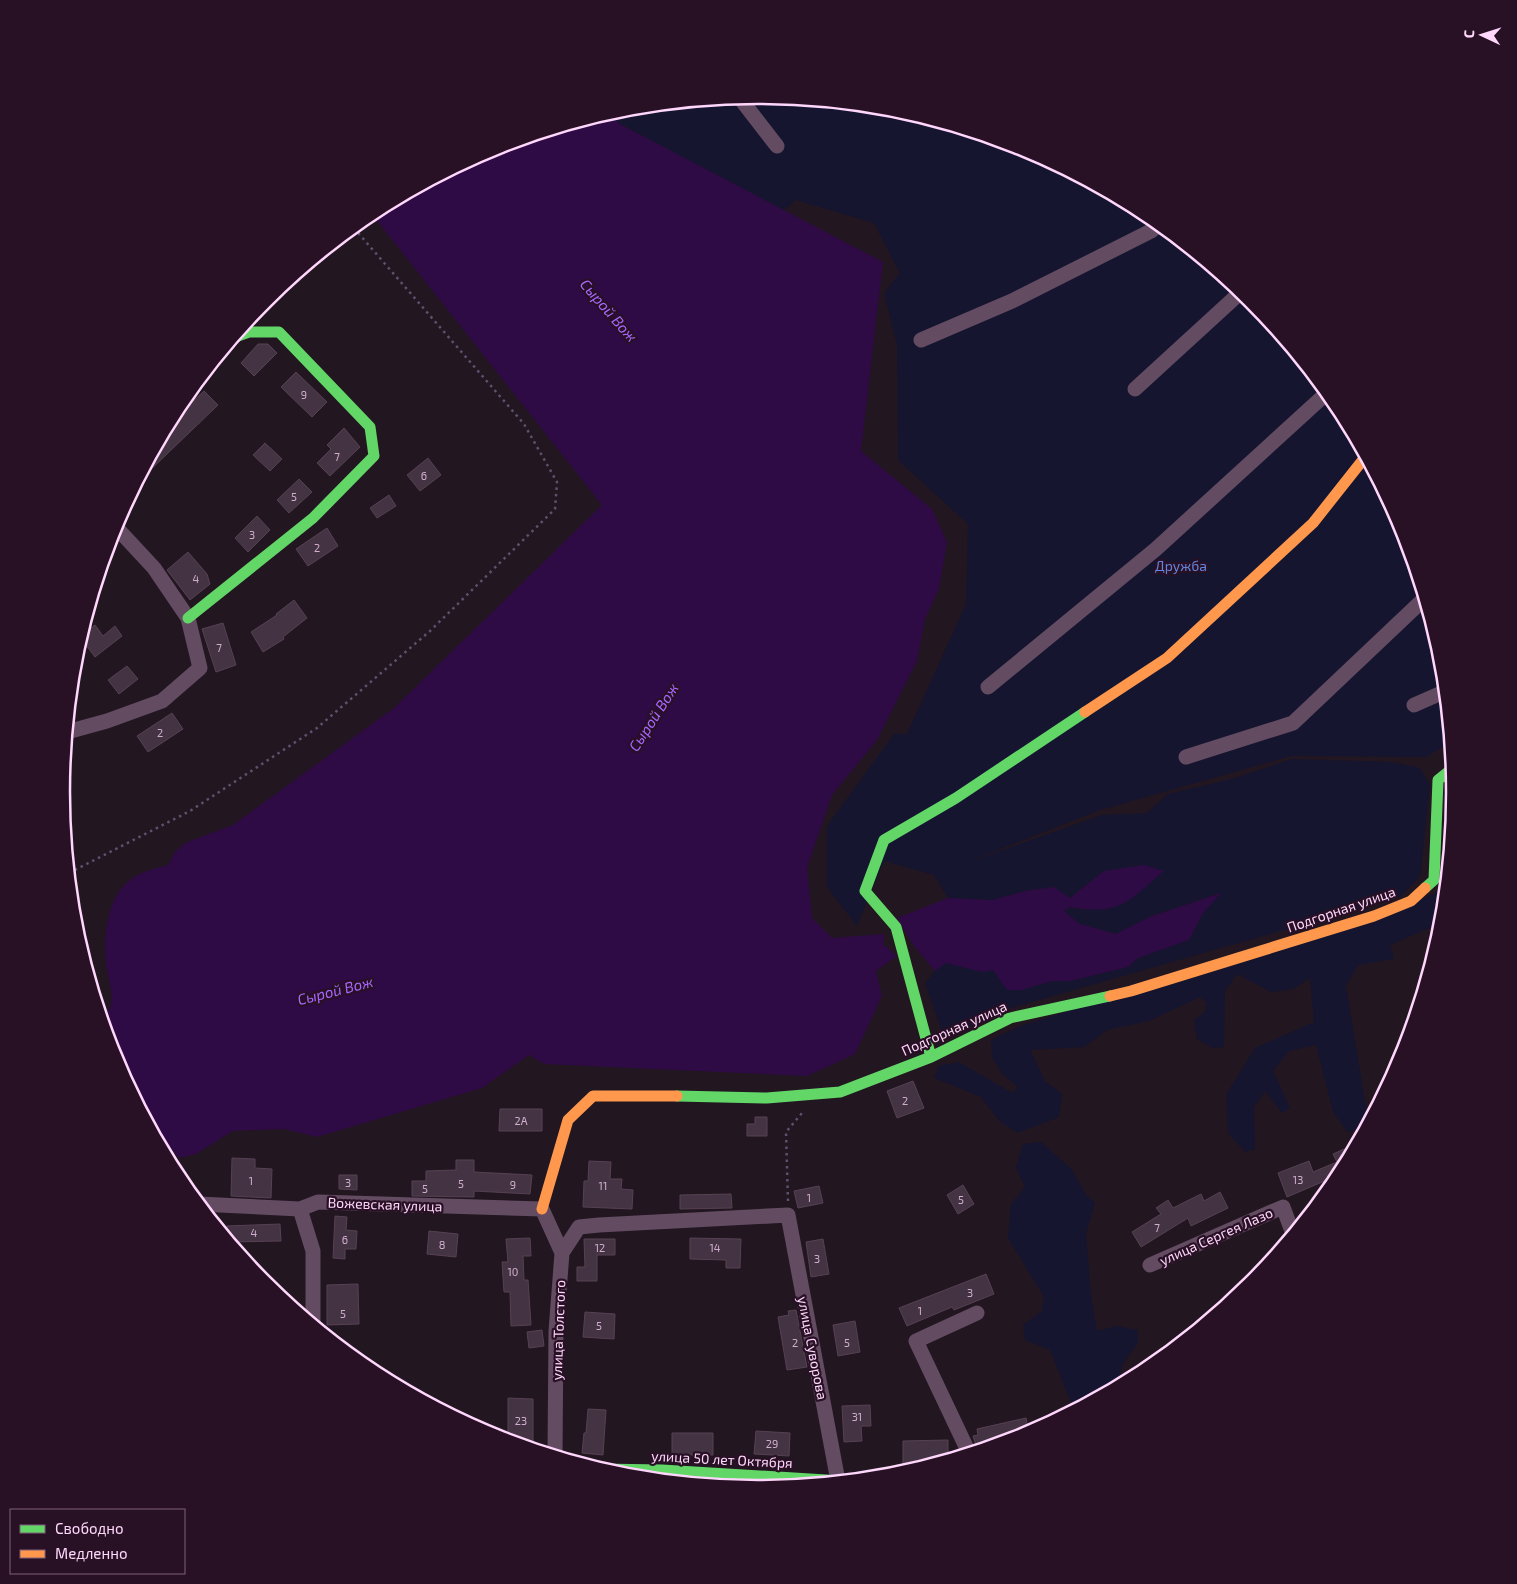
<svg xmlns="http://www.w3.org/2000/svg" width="1517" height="1584" font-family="'Exo 2',sans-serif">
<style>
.green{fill:#151530}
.water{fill:#2e0b44}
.building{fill:#443443;stroke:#564153}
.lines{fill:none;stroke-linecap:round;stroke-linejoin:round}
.path{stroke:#5e516e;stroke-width:2.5;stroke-dasharray:2.5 4;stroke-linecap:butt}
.street{stroke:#634b62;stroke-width:15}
.fast{stroke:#63d668;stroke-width:11}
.slow{stroke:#ff974d;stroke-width:11}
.labels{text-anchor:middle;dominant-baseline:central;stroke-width:4.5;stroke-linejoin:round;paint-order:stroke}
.number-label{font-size:11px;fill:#d0aece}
.park-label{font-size:14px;fill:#6286e0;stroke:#281025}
.street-label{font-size:14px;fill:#ffd7fc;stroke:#281025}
.water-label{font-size:15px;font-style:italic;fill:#a765ff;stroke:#281025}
.rim{fill:none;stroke:#ffd7fc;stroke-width:2.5}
</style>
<rect width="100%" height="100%" fill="#221621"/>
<path class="green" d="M759,95L895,108L1026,148L1146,212L1252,299L1338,405L1403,525L1442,656L1451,742L1426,757L1291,756L1100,810L957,866L1102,815L1147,813L1168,794L1232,779L1292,759L1391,762L1420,768L1430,785L1420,876L1400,897L1004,1010L956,1034L941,1029L925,983L935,971L946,963L993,970L1007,989L1021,990L1052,981H1070L1128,967L1138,958L1189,940L1203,913L1220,893L1152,916L1116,934L1080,924L1064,911L1070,907L1085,910L1104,871L1069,898L1054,887L1025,891L992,900L948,898L934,875L884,861L857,926L827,887V826L894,734H907L966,604L968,524L898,460L897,345L884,293L900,273L874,223L796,200L784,210L618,123L612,112L623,108Z
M1455,785L1456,792L1448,871L1444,872V793Z
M1446,888L1443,924L1441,923L1390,945L1394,959L1358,965L1346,986L1366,1108L1363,1128L1347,1132L1333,1112L1316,1045L1289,1051L1273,1071L1290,1108L1282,1113L1265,1091L1254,1107L1255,1149L1245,1152L1228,1133L1227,1093L1255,1048L1314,1022L1310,978L1293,989L1271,992L1237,974L1225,991L1224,1047L1212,1048L1197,1039L1194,1020L1205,1012L1207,1003L1200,997L1149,1021L1107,1030L1084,1047L1030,1050L1045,1081L1062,1094L1059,1117L1018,1133L1000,1122L981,1097L934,1078L939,1066L959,1062L1012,1093L1018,1087L1002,1074L992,1057L991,1040L1020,1026L1416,902Z
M1041,1142L1072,1170L1086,1195L1095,1203L1086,1233L1091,1295L1097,1331L1116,1326L1138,1330V1343L1122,1365L1120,1376L1127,1382L1074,1410L1050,1350L1025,1340L1023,1325L1042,1311L1044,1297L1008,1238L1011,1204L1025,1187L1016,1168L1023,1144Z"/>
<path class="water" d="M612,111L618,123L883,262L861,451L932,509L947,542L939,589L925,619L917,661L877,740L832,795L807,868L812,918L832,938L884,934L883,944L897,956L876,971L882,996L855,1054L807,1076L544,1064L529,1055L482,1088L317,1137L284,1129L233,1131L196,1154L179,1158L171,1148L161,1146L157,1139L158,1133L149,1124L126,1080L123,1073L114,1059L101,1015C105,1014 108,1013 110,1008C115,995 107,977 106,963C103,938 107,897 129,881C141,871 154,869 168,865L175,852L185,843L233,825L394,708L602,505L371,213L492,148Z
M1144,865L1164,871C1153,880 1136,897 1124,903C1108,912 1087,910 1070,907L1064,911L1080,924L1116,934L1152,916L1221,893L1203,913L1189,940L1138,958L1128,967L1070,981H1052L1021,990H1007L993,970L982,972L946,963L935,971L914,946L897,918L948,898L992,900L1025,891L1054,887L1070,898L1104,871Z"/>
<path class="building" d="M258,344H268L277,353L254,376L241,363Z
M296,372L327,402L312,417L281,387Z
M204,391L218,405L143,477L141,475L167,426Z
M344,428L360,447L330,476L317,463L331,449L327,445Z
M265,443L282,459L270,471L253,455Z
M428,458L441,475L420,491L407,475Z
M299,479L312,492L289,513L277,500Z
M389,495L396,506L377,518L370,508Z
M257,516L270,530L248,552L235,538Z
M327,528L338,546L308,566L296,549Z
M188,552L207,574L210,584L190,600L167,570Z
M294,600L307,618L283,637L284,639L263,652L251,632L277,615L276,614Z
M223,623L236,665L216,672L202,629Z
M95,625L103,636L115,626L122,636L95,657L80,637Z
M127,666L138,679L119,694L108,680Z
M172,713L183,729L148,752L137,736Z
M913,1081L924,1108L897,1118L887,1091Z
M500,1109H542V1131H499Z
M755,1117H767V1136H747V1124H755Z
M1358,1143L1341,1174L1287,1197L1278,1173L1309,1161L1313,1172L1337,1162L1333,1154Z
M232,1158L255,1159V1168L272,1169L271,1198L231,1196Z
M456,1160H474V1172L532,1175L530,1194L474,1191V1197L412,1196V1181H426V1171L456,1170Z
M589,1161L611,1162L610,1179H622L621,1189L633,1190L632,1209L583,1207L584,1181H588Z
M339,1175H357V1190L339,1189Z
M963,1185L974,1204L958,1214L947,1195Z
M819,1186L823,1203L798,1208L794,1191Z
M1220,1192L1228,1208L1191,1226L1188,1218L1141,1247L1132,1232L1161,1214L1156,1208L1168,1200L1173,1208L1201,1194L1204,1201Z
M731,1194L732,1208L680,1209V1195Z
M335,1216L347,1217L346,1230L357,1231L356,1249H345V1259L333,1258Z
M280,1224L281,1241L230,1242L228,1239L227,1226Z
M429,1231L458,1234L456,1257L427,1254Z
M530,1238L531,1256H523L524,1280H528L531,1325L511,1326L510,1292H504L502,1262H508L506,1239Z
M690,1238L741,1239L740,1268H726V1260L690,1259Z
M584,1239H615V1255H597V1281H577V1267H585Z
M823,1239L829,1274L811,1277L806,1242Z
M986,1274L994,1294L954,1310L952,1307L907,1326L899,1308Z
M358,1284L359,1324L327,1325V1285Z
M796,1310L807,1367L787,1370L778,1317L789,1315L788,1311Z
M585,1312L615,1314L614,1339L583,1337Z
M855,1321L860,1352L838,1356L833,1325Z
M542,1330L544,1346L529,1348L527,1332Z
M508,1398L533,1399V1449L508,1441Z
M870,1405L871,1426H861L862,1441L844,1442L842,1406Z
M588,1409L606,1410L603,1455L582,1453L584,1433H586Z
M1026,1418L1029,1434L978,1451L973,1436L978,1435L977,1429Z
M756,1431L790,1433L789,1456L754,1454Z
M672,1433H713V1455H672Z
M948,1440V1460L929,1465L903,1466V1441Z"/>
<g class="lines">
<path class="path" d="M69,873L190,811L317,728L430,631L555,509L557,482L524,424L353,227
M788,1201L786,1132L802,1113"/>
<path class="street" d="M739,97L777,146
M921,340L1012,301L1151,231L1160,224
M1135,389L1242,291
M988,687L1156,549L1328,392
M1414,705L1446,691
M67,732L107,721L162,701L200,668L188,618L154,568L114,525
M1186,757L1293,723L1425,598
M199,1204L300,1209L318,1202L542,1209L562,1253L556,1331L555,1455
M300,1209L313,1251V1324
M562,1253L579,1227L599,1225L788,1215L838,1481
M1150,1265L1283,1207L1293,1234
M969,1453L916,1341L977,1313"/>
<path class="fast" d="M188,618L313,518L374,456L370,427L279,332H249L235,337
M1425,888L1434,880L1438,780L1453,768
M931,1057L896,927L865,891L884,840L956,798L1085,712
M677,1096L767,1098L840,1092L931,1057L1010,1018L1110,996
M600,1469L662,1470L842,1481"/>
<path class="slow" d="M1085,712L1167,658L1313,523L1366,456
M1110,996L1131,991L1374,916L1411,901L1425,888
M542,1209L568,1120L593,1096H677"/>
</g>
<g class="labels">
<g class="number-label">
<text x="304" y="394">9</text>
<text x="337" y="456">7</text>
<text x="424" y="475">6</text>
<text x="294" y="496">5</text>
<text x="252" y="534">3</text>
<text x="317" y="547">2</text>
<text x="196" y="578">4</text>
<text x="219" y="647">7</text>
<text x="160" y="732">2</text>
<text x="905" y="1100">2</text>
<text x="521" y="1120">2А</text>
<text x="1298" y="1179">13</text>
<text x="251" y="1180">1</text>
<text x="348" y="1182">3</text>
<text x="461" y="1183">5</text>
<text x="513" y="1184">9</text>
<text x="603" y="1185">11</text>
<text x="425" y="1188">5</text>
<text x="809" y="1197">1</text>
<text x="961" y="1199">5</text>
<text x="1157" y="1227">7</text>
<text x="254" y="1232">4</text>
<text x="345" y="1239">6</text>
<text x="442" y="1244">8</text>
<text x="600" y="1247">12</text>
<text x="715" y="1247">14</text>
<text x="817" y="1258">3</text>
<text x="513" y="1271">10</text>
<text x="970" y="1292">3</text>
<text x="920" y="1310">1</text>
<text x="343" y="1313">5</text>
<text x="599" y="1325">5</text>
<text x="795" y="1342">2</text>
<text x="847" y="1342">5</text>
<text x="857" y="1416">31</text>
<text x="521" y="1420">23</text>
<text x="772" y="1443">29</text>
</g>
<g class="park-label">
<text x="1181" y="565">Дружба</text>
</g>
<g class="street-label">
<text transform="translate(1341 909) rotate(-19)">Подгорная улица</text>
<text transform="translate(954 1028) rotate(-24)">Подгорная улица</text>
<text transform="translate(385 1204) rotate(2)">Вожевская улица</text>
<text transform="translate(1216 1236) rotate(-24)">улица Сергея Лазо</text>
<text transform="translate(558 1330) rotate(-88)">улица Толстого</text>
<text transform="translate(813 1348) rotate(79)">улица Суворова</text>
<text transform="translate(722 1459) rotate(3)">улица 50 лет Октября</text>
</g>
<g class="water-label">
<text transform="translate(609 310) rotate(49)">Сырой Вож</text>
<text transform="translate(653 717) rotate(-57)">Сырой Вож</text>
<text transform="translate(335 990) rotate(-14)">Сырой Вож</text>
</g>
</g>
<path d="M0 0H1517V1584H0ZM70 792a688 688 0 1 1 1376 0a688 688 0 1 1-1376 0Z" fill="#281025" fill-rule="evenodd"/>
<path class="rim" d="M70 792a688 688 0 1 1 1376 0a688 688 0 1 1-1376 0Z"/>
<rect x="10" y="1509" width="175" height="65" fill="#281025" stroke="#7e607b"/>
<rect x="20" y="1525" width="25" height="8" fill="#63d668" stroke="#7e607b"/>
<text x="55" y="1534" font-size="15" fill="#ffd7fc">Свободно</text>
<rect x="20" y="1550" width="25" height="8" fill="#ff974d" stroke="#7e607b"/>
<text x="55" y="1559" font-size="15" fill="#ffd7fc">Медленно</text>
<g transform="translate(1482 35) rotate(274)" stroke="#281025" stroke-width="4" paint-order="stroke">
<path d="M0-4L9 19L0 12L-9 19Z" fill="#ffd7fc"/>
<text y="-8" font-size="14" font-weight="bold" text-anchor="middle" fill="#ffd7fc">С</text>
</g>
</svg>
